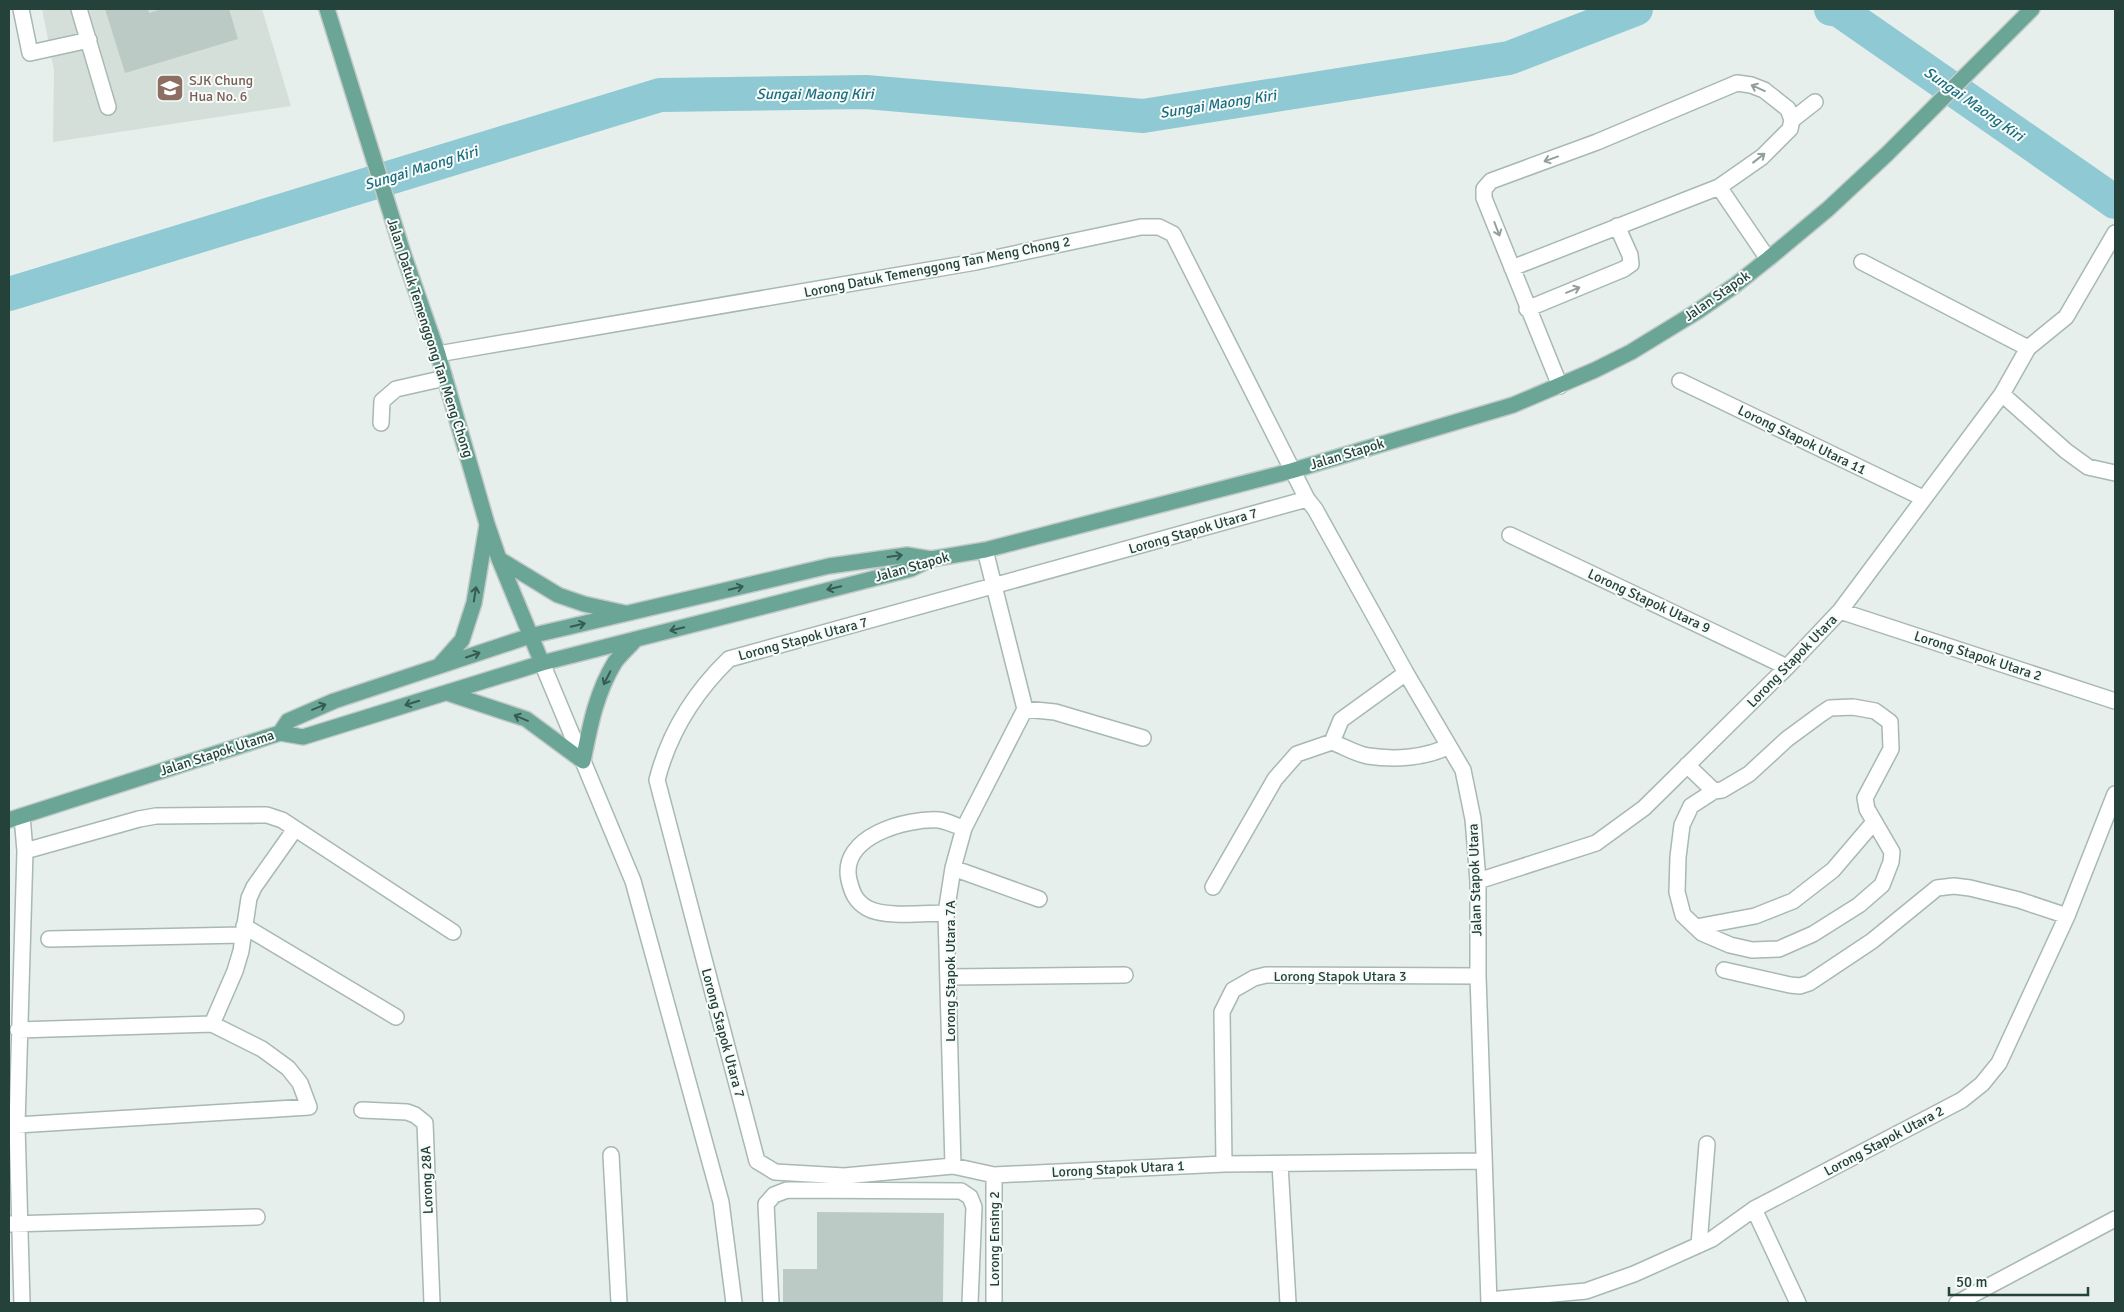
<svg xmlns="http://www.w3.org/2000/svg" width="2124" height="1312" font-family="Signika,sans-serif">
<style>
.built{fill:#d4dfda}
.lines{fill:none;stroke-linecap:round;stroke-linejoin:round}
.river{stroke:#8ec9d4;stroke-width:34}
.building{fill:#bbcac4}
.minor-casing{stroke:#a8b8b2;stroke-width:18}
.major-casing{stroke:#c2cac8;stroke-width:18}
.minor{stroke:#fff;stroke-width:15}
.major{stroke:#6aa596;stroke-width:15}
.oneway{stroke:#92a09c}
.oneway2{stroke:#365b51}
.labels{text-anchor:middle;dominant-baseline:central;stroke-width:4;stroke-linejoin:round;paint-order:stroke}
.education-label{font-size:14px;fill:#785e54;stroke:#f7fbf9;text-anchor:start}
.street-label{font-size:14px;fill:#24423a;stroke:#f7fbf9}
.water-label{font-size:15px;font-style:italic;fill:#1c6f80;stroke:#f7fbf9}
</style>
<rect width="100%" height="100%" fill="#e6efeb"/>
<path class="built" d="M42,9H262L291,106L53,142L54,70Z"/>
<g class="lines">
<path class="river" d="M1831,9L1839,10L2115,202
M9,294L660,95L866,92L1143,116L1509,58L1636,9"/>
</g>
<path class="building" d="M105,9H148L149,13L162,9H229L238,39L125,73Z
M817,1212L944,1213L943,1303H783V1269H817Z"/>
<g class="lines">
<g class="minor-casing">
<path id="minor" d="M21,9L30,53L89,40
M79,9L108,107
M1792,120L1815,102
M1719,187L1768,259
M1862,262L2028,348
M1512,268L1719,187L1762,157L1790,129L1792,120L1788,109L1764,90L1751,85L1737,83L1597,142L1491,181L1484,189V198L1560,386
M1527,309L1624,269L1631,264L1630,255L1617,226
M438,354L976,262L1141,227H1159L1173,234L1307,499L1315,509L1406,673L1463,770L1473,819L1478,881V976L1489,1303
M1680,381L1923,498
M2002,394L2066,451L2088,467L2115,473
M381,423L382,401L396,389L445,378
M1307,499L729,659C694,693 669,733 657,780L757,1161L775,1172L844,1176L953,1166L994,1175L1224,1164L1484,1161
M1510,535L1787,667
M1840,611L2115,701
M542,663L633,881L721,1202L734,1303
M1853,707L1875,711L1890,722L1891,749L1865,798L1867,809L1892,852L1891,862L1882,885L1859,905L1813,934L1779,949L1752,950L1730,945L1702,933L1683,915L1677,892L1678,857L1682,825L1691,806L1714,791L1722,790L1749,774L1787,739L1821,714L1830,708Z
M1025,709L1055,712L1143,738
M1332,742C1343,746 1356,754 1368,756C1395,760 1426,758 1449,746
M1687,765L1714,791
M25,851L139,819L156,816L267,815L282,820L453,932
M953,868L1039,899
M1478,881L1596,843L1644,808L1787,667L1840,611L2002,394L2028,348L2066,317L2115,233
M1213,887L1275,779L1297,754L1332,742L1341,720L1406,673
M946,913C925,913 884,918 867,908C855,901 852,892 849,880C839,836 907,818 939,820C947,821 956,826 964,828
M244,926L396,1017
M1696,927L1755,916L1793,901L1833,870L1874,822
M49,939L242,935
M1724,970L1790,985L1800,986L1809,983L1872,941L1937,888L1954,886L1970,888L2019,900L2067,916
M948,977L1125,975
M212,1024L235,971L241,951L249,898L254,887L295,829
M362,1110L407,1112L415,1115L425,1123L432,1303
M17,1125L309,1107L300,1083L288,1068L262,1049L212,1024L18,1030
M611,1155L619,1303
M1224,1164L1222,1012L1233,990L1254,978L1266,975L1478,976
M1280,1164L1288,1303
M953,1166L946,913L953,868L964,828L1025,709L985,550
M1754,1209L1798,1303
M10,1224L257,1217
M1699,1245L1707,1144
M1489,1300L1586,1291L1634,1274L1712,1239L1754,1209L1962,1100L1982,1084L1999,1063L2067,916L2115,794
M22,1303L17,1125L25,851L22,816
M771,1303L766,1204L774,1195L787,1190L961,1191L970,1197L974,1207L970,1303
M994,1303V1175
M1957,1303L2115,1219"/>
</g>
<g class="major-casing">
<path id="major" d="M327,9L404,256L438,354L487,524L499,559L542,663
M499,559L558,595L584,604L625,613
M439,666L462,640L474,603L487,525
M447,693L526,719L583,761C590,726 596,693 615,662C621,654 629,647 636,639
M280,733L288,721L334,701L530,636L829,566L907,555L931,559
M9,820L280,733L303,737L542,663L911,569L931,559L985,550L1291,471L1513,405L1595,370L1631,352L1698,311L1734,286L1768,259L1828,209L1887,154L2032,9"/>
</g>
<use href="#minor" class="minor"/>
<use href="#major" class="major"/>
</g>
<defs><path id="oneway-shaft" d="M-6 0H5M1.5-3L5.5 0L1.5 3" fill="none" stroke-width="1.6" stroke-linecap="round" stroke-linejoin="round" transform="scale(1.25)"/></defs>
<g class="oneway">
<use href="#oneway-shaft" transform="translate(1758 88) rotate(-156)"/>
<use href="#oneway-shaft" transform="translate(1759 158) rotate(-38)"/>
<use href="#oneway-shaft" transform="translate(1551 159) rotate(160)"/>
<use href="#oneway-shaft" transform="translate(1497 229) rotate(69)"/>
<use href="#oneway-shaft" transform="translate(1573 290) rotate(-22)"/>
</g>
<g class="oneway2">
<use href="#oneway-shaft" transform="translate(895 556) rotate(-8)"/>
<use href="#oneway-shaft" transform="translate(736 588) rotate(-14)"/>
<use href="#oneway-shaft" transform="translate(834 588) rotate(166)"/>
<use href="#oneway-shaft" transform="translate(475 594) rotate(-81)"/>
<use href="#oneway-shaft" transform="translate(578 625) rotate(-13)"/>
<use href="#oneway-shaft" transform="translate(677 629) rotate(166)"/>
<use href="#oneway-shaft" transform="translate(473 655) rotate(-19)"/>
<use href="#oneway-shaft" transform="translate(607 678) rotate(117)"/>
<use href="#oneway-shaft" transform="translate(412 703) rotate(163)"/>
<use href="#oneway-shaft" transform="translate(319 707) rotate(-22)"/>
<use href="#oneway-shaft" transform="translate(521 718) rotate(-157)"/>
</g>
<defs>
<g id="school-square" transform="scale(1.4375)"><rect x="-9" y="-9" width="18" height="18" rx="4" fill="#8d6e63" stroke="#f7fbf9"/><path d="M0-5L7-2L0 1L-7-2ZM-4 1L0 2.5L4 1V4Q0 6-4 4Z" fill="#fff"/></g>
</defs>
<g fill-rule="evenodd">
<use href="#school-square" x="170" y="88"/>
</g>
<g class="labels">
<g class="education-label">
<text x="189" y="80">SJK Chung<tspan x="189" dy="16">Hua No. 6</tspan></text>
</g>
<g class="street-label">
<text transform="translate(937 267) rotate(-11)">Lorong Datuk Temenggong Tan Meng Chong 2</text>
<text transform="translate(1717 296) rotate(-35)">Jalan Stapok</text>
<text transform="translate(430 338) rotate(72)">Jalan Datuk Temenggong Tan Meng Chong</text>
<text transform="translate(1802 440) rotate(26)">Lorong Stapok Utara 11</text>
<text transform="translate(1347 454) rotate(-17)">Jalan Stapok</text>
<text transform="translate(1193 531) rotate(-16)">Lorong Stapok Utara 7</text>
<text transform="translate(912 567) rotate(-16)">Jalan Stapok</text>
<text transform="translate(1649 601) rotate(25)">Lorong Stapok Utara 9</text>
<text transform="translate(803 639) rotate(-15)">Lorong Stapok Utara 7</text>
<text transform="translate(1978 656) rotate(18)">Lorong Stapok Utara 2</text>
<text transform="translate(1792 661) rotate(-46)">Lorong Stapok Utara</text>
<text transform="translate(217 753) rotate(-18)">Jalan Stapok Utama</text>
<text transform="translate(1475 880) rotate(-92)">Jalan Stapok Utara</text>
<text transform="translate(950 971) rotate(-90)">Lorong Stapok Utara 7A</text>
<text x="1340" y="976">Lorong Stapok Utara 3</text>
<text transform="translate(723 1033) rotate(75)">Lorong Stapok Utara 7</text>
<text transform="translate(1884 1141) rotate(-28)">Lorong Stapok Utara 2</text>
<text transform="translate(1118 1169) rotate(-3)">Lorong Stapok Utara 1</text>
<text transform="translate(427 1180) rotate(-92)">Lorong 28A</text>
<text transform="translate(994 1239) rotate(-90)">Lorong Ensing 2</text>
</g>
<g class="water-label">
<text x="815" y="94">Sungai Maong Kiri</text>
<text transform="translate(1218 104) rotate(-9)">Sungai Maong Kiri</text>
<text transform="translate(1974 104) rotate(35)">Sungai Maong Kiri</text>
<text transform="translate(421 168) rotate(-17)">Sungai Maong Kiri</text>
</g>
</g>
<rect width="2124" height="1312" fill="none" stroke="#24423a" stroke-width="20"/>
<path d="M1949 1287v8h139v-8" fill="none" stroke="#24423a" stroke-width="2.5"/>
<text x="1956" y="1287" font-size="15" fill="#24423a" stroke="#f7fbf9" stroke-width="4" paint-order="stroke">50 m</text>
</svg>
